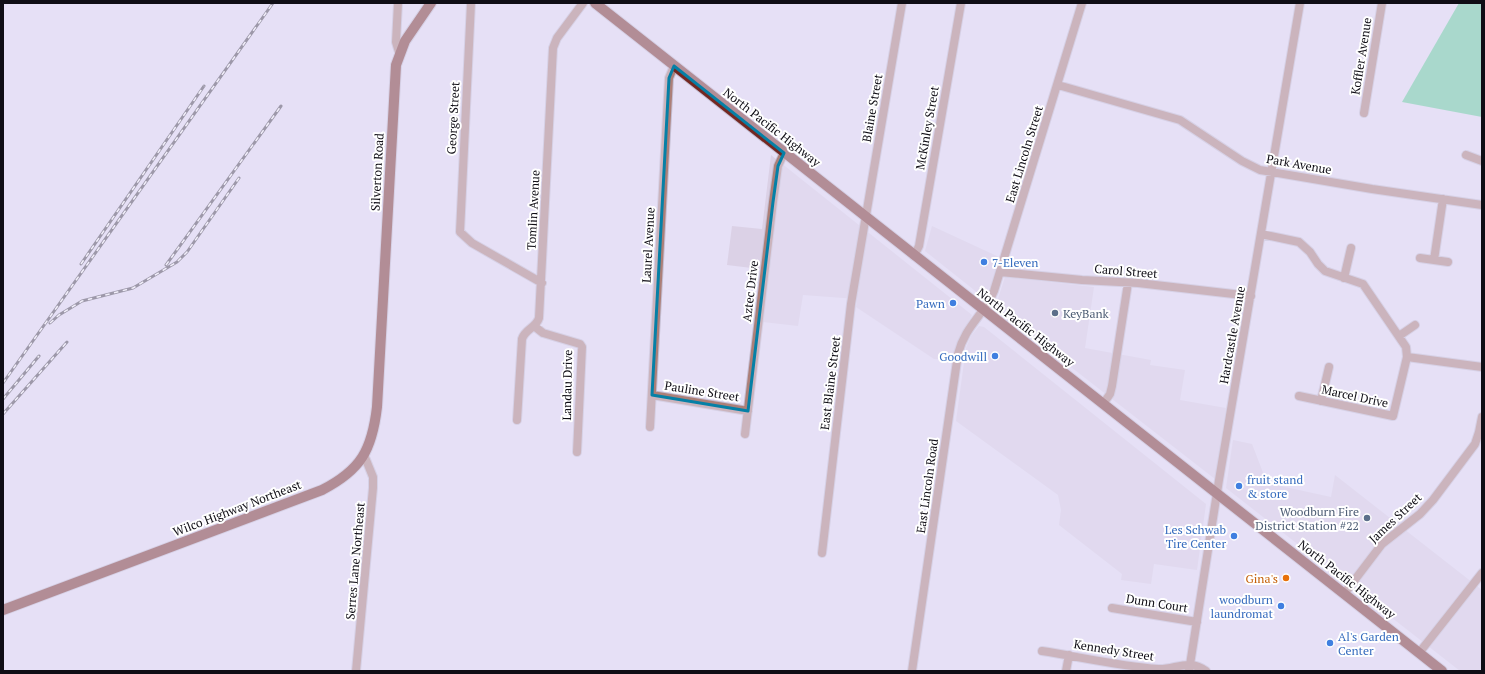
<svg xmlns="http://www.w3.org/2000/svg" width="1485" height="674" font-family="'PT Serif',serif">
<style>
.commercial{fill:#dbd1e6}
.forest{fill:#61cf9a}
.lines{fill:none;stroke-linecap:round;stroke-linejoin:round}
.minor-casing{stroke:#c4bed2;stroke-width:10}
.major-casing{stroke:#c4bed2;stroke-width:12}
.minor{stroke:#ac7f78;stroke-width:8}
.major{stroke:#742822;stroke-width:10}
.rail-casing{stroke:#45424d;stroke-width:3}
.rail{stroke:#fff;stroke-width:1.5;stroke-dasharray:4.5;stroke-linecap:butt}
.marked{fill:none;stroke:#0680a6;stroke-width:3;stroke-linejoin:round}
.shop-dot{fill:#3f7fe0;stroke:#fff;stroke-width:1.5}
.service-dot{fill:#5c6f8a;stroke:#fff;stroke-width:1.5}
.food-dot{fill:#e8710a;stroke:#fff;stroke-width:1.5}
.labels{text-anchor:middle;dominant-baseline:central;stroke-width:4;stroke-linejoin:round;paint-order:stroke}
.street-label{font-size:12px;fill:#0f0d15;stroke:#fff}
.shop-label{font-size:12px;fill:#366cbe;stroke:#fff;text-anchor:end}
.service-label{font-size:12px;fill:#4e5e75;stroke:#fff;text-anchor:start}
.food-label{font-size:12px;fill:#c56008;stroke:#fff;text-anchor:end}
</style>
<rect width="100%" height="100%" fill="#e6e0f6"/>
<path class="commercial" d="M771,155L972,315L956,346L953,360L934,359L856,307L857,299L803,295L798,326L763,322L769,270L727,265L732,226L762,229Z
M932,226L999,257L991,285L983,297L925,251Z
M1005,277L1094,287L1085,348L1151,360L1150,365L1185,370L1180,400L1226,408L1215,479L995,308Z
M979,326L984,327L1206,504L1197,570L1154,564L1151,584L1121,580L1122,574L1059,525L1061,510L1058,495L956,421L966,348L971,336Z
M1233,440L1252,444L1267,483L1331,497L1335,475L1482,590V671H1460L1226,488Z"/>
<path class="forest" d="M1459,3H1482V117L1402,102Z"/>
<g class="lines">
<g class="minor-casing">
<path id="minor" d="M398,3L396,42L399,52
M471,3L460,232L472,243L542,283
M1058,85L1180,120L1242,161L1260,170L1372,189L1482,205
M1364,113L1382,3
M1466,155L1482,161
M1261,234L1299,242L1310,252L1318,264L1325,271L1363,284L1406,347L1407,357L1482,367
M914,256L919,246L961,3
M1420,258L1448,262
M1434,260L1443,199
M1000,272L1082,280L1138,283L1251,296
M1344,278L1351,248
M534,326L543,333L580,344L582,347L577,452
M1399,336L1415,325
M652,395L748,411
M1299,396L1393,416L1407,357
M1321,401L1329,367
M1103,404L1110,394L1112,386L1128,283
M517,420L522,339C525,329 536,328 539,318L553,48L557,38L583,3
M650,427L669,78L674,66
M745,434L773,202L778,166L784,153
M822,553L851,304L902,3
M1344,594L1382,544L1420,514L1433,500L1475,444L1479,432L1482,417
M1112,608L1197,622
M1042,651C1080,657 1119,666 1158,669C1175,670 1189,658 1206,671
M1419,653L1482,573
M356,671L373,488V477L364,455
M912,671L958,354C965,326 984,315 994,291L1082,3
M1066,671L1069,655
M1189,671L1219,480L1300,3"/>
</g>
<g class="major-casing">
<path id="major" d="M595,3L1442,671
M3,610L322,490C361,470 372,450 377,407L396,65L405,41L431,3"/>
</g>
<use href="#minor" class="minor"/>
<use href="#major" class="major"/>
<g class="rail-casing">
<path id="rail" d="M81,264L204,86
M166,265L281,106
M50,323L59,315L82,301L133,288L177,262L187,252L239,178
M3,383L273,3
M3,399L39,356
M3,414L67,342"/>
</g>
<use href="#rail" class="rail"/>
</g>
<path d="M0 0H1485V674H0ZM674,66L784,153L778,166L773,202L748,411L652,395L669,78Z" fill="#e6e0f6" fill-opacity=".55" fill-rule="evenodd"/>
<path class="marked" d="M674,66L784,153L778,166L773,202L748,411L652,395L669,78Z"/>
<g class="shop-dot">
<circle cx="984" cy="262" r="4"/>
<circle cx="953" cy="303" r="4"/>
<circle cx="995" cy="356" r="4"/>
<circle cx="1239" cy="486" r="4"/>
<circle cx="1234" cy="536" r="4"/>
<circle cx="1281" cy="606" r="4"/>
<circle cx="1330" cy="643" r="4"/>
</g>
<g class="service-dot">
<circle cx="1055" cy="313" r="4"/>
<circle cx="1367" cy="518" r="4"/>
</g>
<circle class="food-dot" cx="1286" cy="578" r="4"/>
<g class="labels">
<g class="street-label">
<text transform="translate(1361 56) rotate(-81)">Koffler Avenue</text>
<text transform="translate(872 108) rotate(-80)">Blaine Street</text>
<text transform="translate(453 118) rotate(-87)">George Street</text>
<text transform="translate(772 127) rotate(38)">North Pacific Highway</text>
<text transform="translate(927 128) rotate(-80)">McKinley Street</text>
<text transform="translate(1024 154) rotate(-73)">East Lincoln Street</text>
<text transform="translate(1299 164) rotate(10)">Park Avenue</text>
<text transform="translate(377 172) rotate(-87)">Silverton Road</text>
<text transform="translate(533 210) rotate(-87)">Tomlin Avenue</text>
<text transform="translate(648 245) rotate(-87)">Laurel Avenue</text>
<text transform="translate(1126 271) rotate(5)">Carol Street</text>
<text transform="translate(750 291) rotate(-83)">Aztec Drive</text>
<text transform="translate(1026 327) rotate(38)">North Pacific Highway</text>
<text transform="translate(1232 335) rotate(-80)">Hardcastle Avenue</text>
<text transform="translate(830 383) rotate(-83)">East Blaine Street</text>
<text transform="translate(567 385) rotate(-89)">Landau Drive</text>
<text transform="translate(702 391) rotate(9)">Pauline Street</text>
<text transform="translate(1355 396) rotate(12)">Marcel Drive</text>
<text transform="translate(927 486) rotate(-82)">East Lincoln Road</text>
<text transform="translate(237 508) rotate(-21)">Wilco Highway Northeast</text>
<text transform="translate(1395 518) rotate(-43)">James Street</text>
<text transform="translate(355 561) rotate(-85)">Serres Lane Northeast</text>
<text transform="translate(1347 579) rotate(38)">North Pacific Highway</text>
<text transform="translate(1157 603) rotate(9)">Dunn Court</text>
<text transform="translate(1114 650) rotate(9)">Kennedy Street</text>
</g>
<g class="shop-label">
<text x="992" y="262" text-anchor="start">7-Eleven</text>
<text x="945" y="303">Pawn</text>
<text x="987" y="356">Goodwill</text>
<text x="1247" y="479" text-anchor="start">fruit stand<tspan x="1247" dy="14">&amp; store</tspan></text>
<text x="1226" y="529">Les Schwab<tspan x="1226" dy="14">Tire Center</tspan></text>
<text x="1273" y="599">woodburn<tspan x="1273" dy="14">laundromat</tspan></text>
<text x="1338" y="636" text-anchor="start">Al's Garden<tspan x="1338" dy="14">Center</tspan></text>
</g>
<g class="service-label">
<text x="1063" y="313">KeyBank</text>
<text x="1359" y="511" text-anchor="end">Woodburn Fire<tspan x="1359" dy="14">District Station #22</tspan></text>
</g>
<g class="food-label">
<text x="1278" y="578">Gina's</text>
</g>
</g>
<rect width="1485" height="674" fill="none" stroke="#0f0d15" stroke-width="8"/>
</svg>
